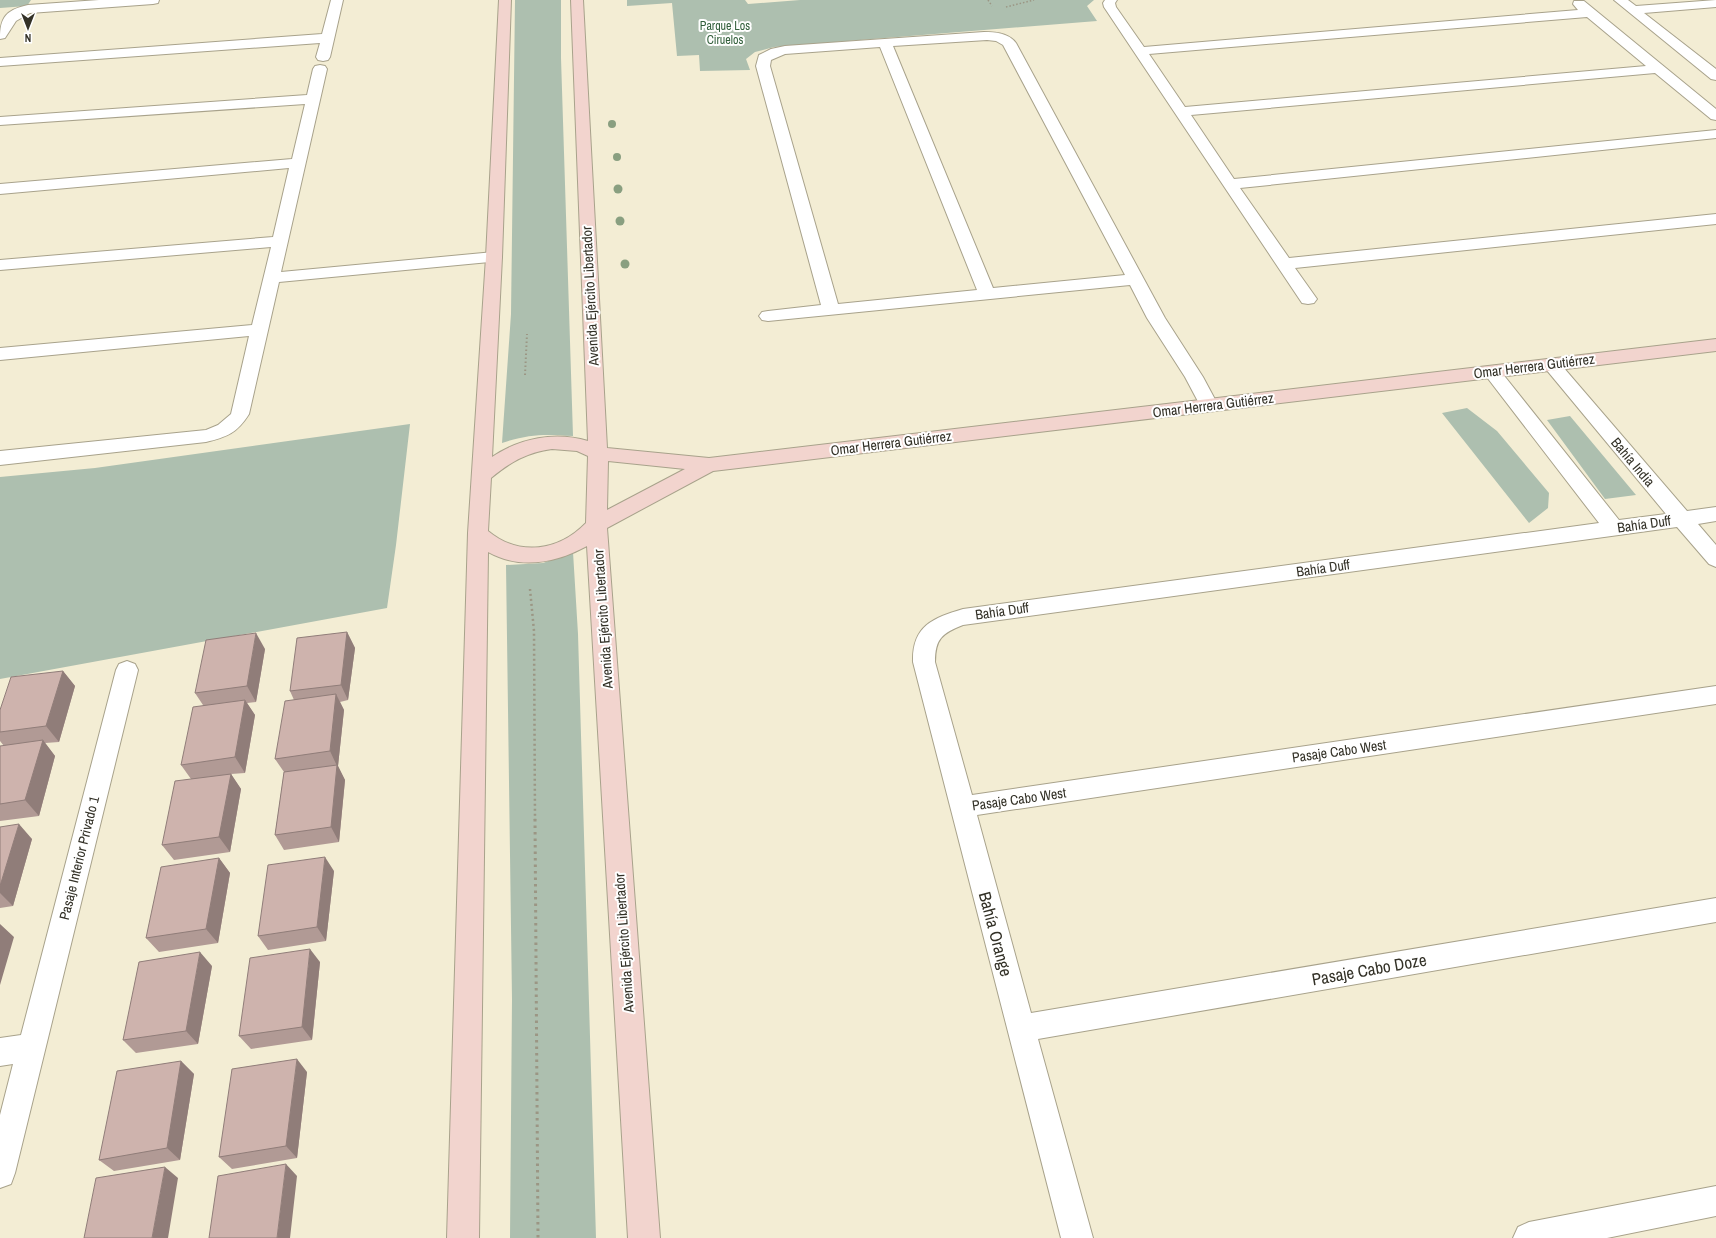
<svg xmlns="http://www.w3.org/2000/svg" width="1716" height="1238" font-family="'Archivo Narrow',sans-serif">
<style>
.green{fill:#adbfaf}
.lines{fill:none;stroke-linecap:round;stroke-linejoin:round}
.street-casing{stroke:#a8a28b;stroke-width:2}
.secondary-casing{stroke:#a8a28b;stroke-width:2}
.path-far3{stroke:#9b9684;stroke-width:1.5;stroke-dasharray:1.5 2;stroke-linecap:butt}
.path-far2{stroke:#9b9684;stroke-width:2;stroke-dasharray:1.5 2.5;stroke-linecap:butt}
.path-far1{stroke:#9b9684;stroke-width:2.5;stroke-dasharray:2 3;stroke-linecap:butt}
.path{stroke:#9b9684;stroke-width:3;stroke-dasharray:2.5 4;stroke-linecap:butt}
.street{fill:#fff;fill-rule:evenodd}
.secondary{fill:#f2d4ce;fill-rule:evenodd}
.tree{fill:#899f80}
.wall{fill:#b19a95}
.shaded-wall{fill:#907d79}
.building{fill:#ceb3ad;stroke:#907d79}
.labels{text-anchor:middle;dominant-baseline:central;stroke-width:4;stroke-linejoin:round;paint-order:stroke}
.far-park-label{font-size:12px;fill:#33603c;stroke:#fff}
.street-label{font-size:14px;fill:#333127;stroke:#fff}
.near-street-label{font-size:17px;fill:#333127;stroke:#fff}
</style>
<rect width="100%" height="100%" fill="#f3edd4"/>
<path class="green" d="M0,0H31L27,6L0,8Z
M515,0H561V58L573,436C544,434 529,434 502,443L511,314Z
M627,0H745L748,4L800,0H1094L1087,6L1097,21L774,47L755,52L746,59L750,70L700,71L699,55L677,56L672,3L627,6Z
M1467,408L1497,431L1549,493L1548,508L1529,523L1442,413Z
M1570,416L1636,495L1605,499L1547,420Z
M410,424L396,545L387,608L0,679V477L95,468Z
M573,552L578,634L596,1238H510L512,999L506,565L543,563Z"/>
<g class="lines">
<g class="street-casing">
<path id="street" d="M99,0H159L158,3L153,4L30,13L16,21L5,38L0,39C0,17 6,10 28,5Z
M331,0H343L330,57L328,60L323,61L318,60L316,57L320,43L0,66V58L322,34Z
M1105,0H1117L1115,3L1116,7L1144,47L1578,10L1573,4L1574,1H1584L1716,109V120L1711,119L1655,73L1191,115L1234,179L1716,130V138L1240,188L1289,258L1716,214V224L1295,268L1317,299L1314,303L1308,304L1302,303L1104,7L1103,3ZM1587,17L1646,66L1185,107L1149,54Z
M1614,0H1628L1636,6L1716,0V7L1644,13L1716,69V80L1711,79Z
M984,32C995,32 1009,33 1016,43L1165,318L1203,377L1218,405L1216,409L1209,411L1202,409L1185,377L1147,318L1130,285L768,321L762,320L759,316L762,312L768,311L821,305L756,66L759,55L771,49L785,46ZM987,40L996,41L1003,45L1125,275L993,288L893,46ZM880,47L977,290L838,304L770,66L771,60L785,54Z
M320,65L325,66L327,69L281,272L494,252L500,253L502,257L500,261L279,282L249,414C237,433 227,437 206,442L0,465V451L206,430L218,425L231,414L249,336L0,360V348L252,325L271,247L0,270V260L273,237L289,168L0,194V184L292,159L305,104L0,125V117L307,95L313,69L315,66Z
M1551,358L1557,360L1687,511L1716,507V521L1698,524L1716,545V567L1709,564L1677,527L963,625C942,633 935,639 935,662L972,795L1716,686V704L977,815L1031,1013L1716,898V922L1038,1039L1093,1238H1061L913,662C912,626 933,618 963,609L1599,523L1486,376L1483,372L1486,368L1492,366L1498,368L1619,520L1666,514L1545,368L1542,364L1545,360Z
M127,661L135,664L138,670L15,1173L11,1184L0,1188V1115L13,1064L0,1066V1038L21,1035L116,670L119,664Z
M1716,1186V1216L1607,1238H1513L1518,1227L1529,1222Z"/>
</g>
<g class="secondary-casing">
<path id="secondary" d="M499,0H511L502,257L492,457C520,438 555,431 588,441L571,0H583L607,448L709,458L1716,339V351L713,471L607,528L660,1238H628L587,546C556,563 520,570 488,552L479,1238H447L468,533L486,257ZM552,449L577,451L588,456L586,523C559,551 519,557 488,531L491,478C510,462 528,452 552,449ZM608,461L685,469L607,510Z"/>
</g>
<path class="path-far3" d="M988,0L992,6
M1006,7L1034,0"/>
<path class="path-far2" d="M525,375L527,334"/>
<path class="path-far1" d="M530,589L534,631L535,820"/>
<path class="path" d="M535,819L538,1238"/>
<use href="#street" class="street"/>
<use href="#secondary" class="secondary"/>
</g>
<g class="tree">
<circle cx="612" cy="124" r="4"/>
<circle cx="617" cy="157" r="4"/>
<circle cx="618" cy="189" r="4.5"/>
<circle cx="620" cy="221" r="4.5"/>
<circle cx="625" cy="264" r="4.5"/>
</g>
<path class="wall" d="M347,632L355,648L348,700L340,702L344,710L338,766L345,780L339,842L284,850L275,835L284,772L275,759L294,700L290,691Z
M265,649L256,702L247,703L255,715L245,773L231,774L241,789L230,852L174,860L162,845L191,779L181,765L203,705L195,693Z
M63,671L75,686L59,742L45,743L55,756L39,816L0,821V746H4L0,741V710Z
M0,827L32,839L13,906L0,908Z
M219,858L230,873L218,943L159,952L146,938Z
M334,871L326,941L268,950L258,936Z
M320,962L312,1040L251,1049L239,1036Z
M212,966L198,1044L136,1053L123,1040Z
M181,1061L194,1074L180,1160L114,1171L99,1160Z
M307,1072L297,1158L232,1169L219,1157Z"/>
<path class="shaded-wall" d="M347,632L355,648L348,700L341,685Z
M256,633L265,649L256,702L247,686Z
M63,671L75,686L59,742L46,726Z
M336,694L344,710L338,766L345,780L339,842L331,827L337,766L330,751Z
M245,700L255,715L245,773L235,757Z
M43,740L55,756L39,816L25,800Z
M231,774L241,789L230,852L219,837Z
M19,824L32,839L13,906L0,893V886Z
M325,857L334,871L326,941L317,927Z
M219,858L230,873L218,943L206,929Z
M0,924L14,937L0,985Z
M310,949L320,962L312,1040L302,1027Z
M200,952L212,966L198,1044L186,1031Z
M297,1059L307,1072L297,1158L286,1146Z
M181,1061L194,1074L180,1160L167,1148Z
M286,1164L297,1176L290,1238H277Z
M165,1167L178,1178L168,1238H152Z"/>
<path class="building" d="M347,632L341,685L290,691L297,638Z
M256,633L247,686L195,693L206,640Z
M63,671L46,726L0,732V710L11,677Z
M336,694L330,751L275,759L285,701Z
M245,700L235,757L181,765L193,707Z
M43,740L25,800L0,804V746Z
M337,765L331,827L275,835L284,772Z
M231,774L219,837L162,845L175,781Z
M19,824L0,886V827Z
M325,857L317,927L258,936L268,865Z
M219,858L206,929L146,938L161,867Z
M310,949L302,1027L239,1036L250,958Z
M200,952L186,1031L123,1040L139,962Z
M297,1059L286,1146L219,1157L232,1069Z
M181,1061L167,1148L99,1160L117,1071Z
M286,1164L277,1238H209L218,1176Z
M165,1167L152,1238H84L96,1178Z"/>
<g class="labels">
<g class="far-park-label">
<text x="725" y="26">Parque Los<tspan x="725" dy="14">Ciruelos</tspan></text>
</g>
<g class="street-label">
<text transform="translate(590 296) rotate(-93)">Avenida Ejército Libertador</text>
<text transform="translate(1534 366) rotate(-7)">Omar Herrera Gutiérrez</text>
<text transform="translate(1213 405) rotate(-7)">Omar Herrera Gutiérrez</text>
<text transform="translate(891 443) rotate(-7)">Omar Herrera Gutiérrez</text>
<text transform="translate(1633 462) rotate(50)">Bahía India</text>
<text transform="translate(1644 524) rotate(-8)">Bahía Duff</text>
<text transform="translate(1323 568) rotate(-8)">Bahía Duff</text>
<text transform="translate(1002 611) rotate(-8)">Bahía Duff</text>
<text transform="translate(603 619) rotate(-94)">Avenida Ejército Libertador</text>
<text transform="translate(1339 751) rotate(-8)">Pasaje Cabo West</text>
<text transform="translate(1019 799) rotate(-8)">Pasaje Cabo West</text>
<text transform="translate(79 858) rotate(-76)">Pasaje Interior Privado 1</text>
<text transform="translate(624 943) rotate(-94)">Avenida Ejército Libertador</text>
</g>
<g class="near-street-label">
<text transform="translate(996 934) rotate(75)">Bahía Orange</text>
<text transform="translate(1369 969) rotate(-10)">Pasaje Cabo Doze</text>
</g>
</g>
<g transform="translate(28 28) rotate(180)" stroke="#ffffff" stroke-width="3" paint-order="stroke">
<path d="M0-3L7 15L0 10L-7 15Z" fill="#333127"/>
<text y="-6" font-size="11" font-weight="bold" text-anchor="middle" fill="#333127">N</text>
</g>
</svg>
